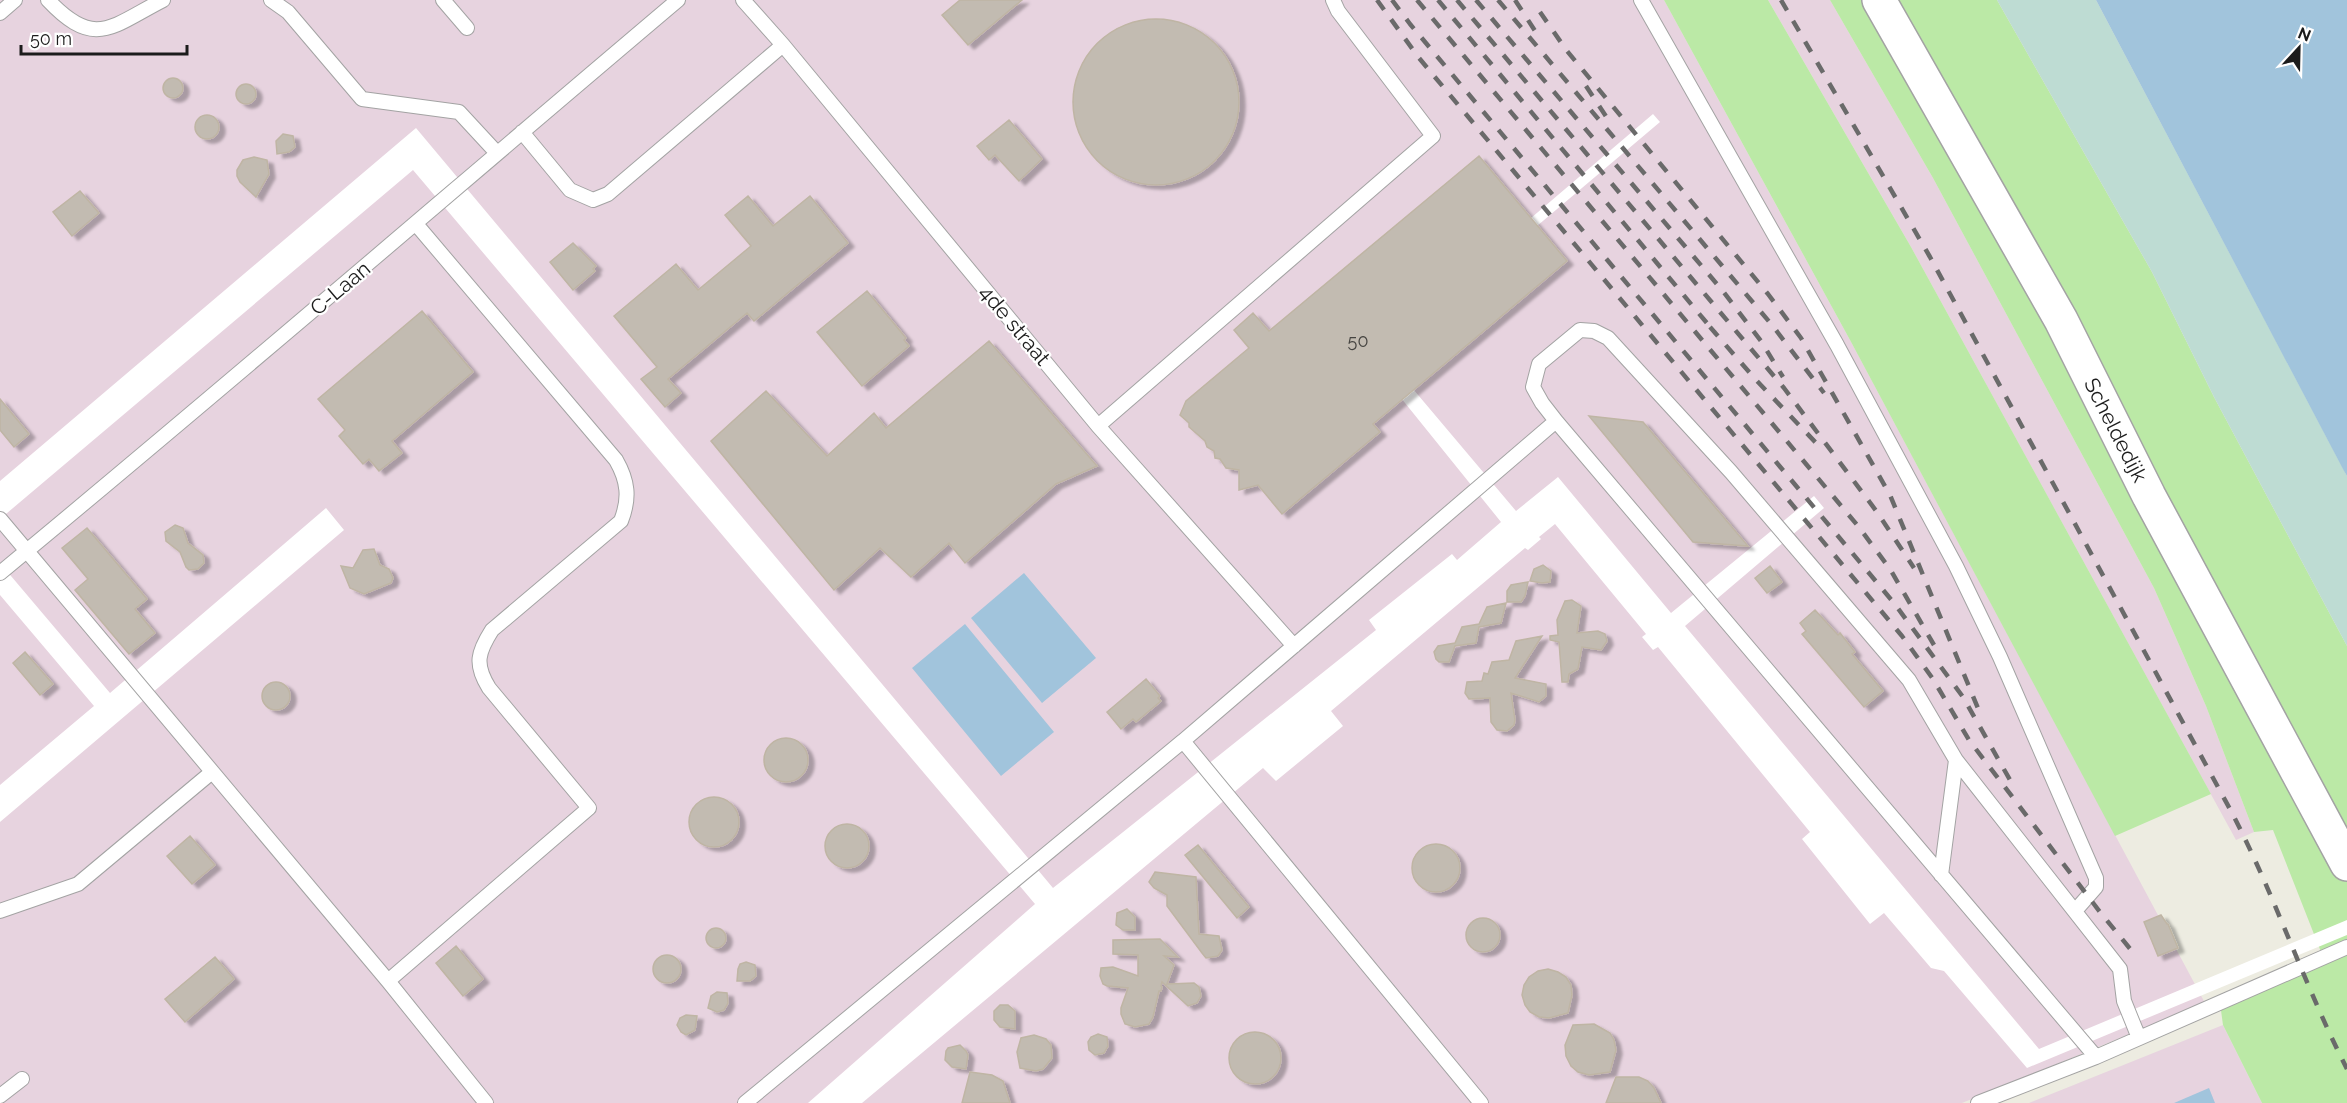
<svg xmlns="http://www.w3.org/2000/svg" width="2347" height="1103" font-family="Raleway,sans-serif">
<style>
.industrial{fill:#e7d3df}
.grass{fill:#bbe9a6}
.wetland{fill:#bedcd3}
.water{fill:#a1c4dc}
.pier{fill:#fff}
.building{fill:#c2bbb1;stroke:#bfb5a4;stroke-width:1.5;filter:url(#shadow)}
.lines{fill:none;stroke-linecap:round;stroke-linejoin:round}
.service-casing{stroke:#a3a3a3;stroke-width:16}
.tertiary-casing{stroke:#a3a3a3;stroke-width:36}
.service{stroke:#fff;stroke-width:14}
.tertiary{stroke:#fff;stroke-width:33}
.rail{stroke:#6a6a6a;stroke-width:4.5;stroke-dasharray:12 12;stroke-linecap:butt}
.labels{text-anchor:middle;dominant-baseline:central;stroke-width:4.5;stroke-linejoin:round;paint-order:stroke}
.number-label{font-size:18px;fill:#464441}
.street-label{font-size:21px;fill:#1c1c1c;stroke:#fff}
</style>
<defs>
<filter id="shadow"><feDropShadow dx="6" dy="4" stdDeviation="1.5" flood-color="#0004"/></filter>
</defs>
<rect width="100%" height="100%" fill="#edece1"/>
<path class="industrial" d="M0,0H1664L1850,340L2205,1003L1962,1103H0Z
M1768,0H1830L1933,178L2154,588L2206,706L2254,832L2236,840L1911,247Z
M2223,1025L2262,1103H2029Z"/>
<path class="grass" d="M1664,0H1768L1911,247L2211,794L2115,836L1850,340Z
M1830,0H1997L2152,272L2214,397L2347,646V1103H2262L2223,1025L2220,1003L2323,957L2273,830L2254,832L2206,706L2154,588L1933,178Z"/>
<path class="wetland" d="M1997,0H2096L2347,476V646L2214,397L2152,272Z"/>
<path class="water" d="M2096,0H2347V476L2344,471Z
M1024,573L1096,658L1042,703L971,618Z
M965,624L1054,732L1001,776L912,668Z
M2209,1088L2215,1103H2174Z"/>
<path class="pier" d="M1653,114L1660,122L1537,226L1531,218Z
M416,128L1053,888L1376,630L1369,620L1452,554L1457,560L1501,522L1401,398L1413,389L1516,511L1558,477L1671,613L1814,496L1824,508L1685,626L2039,1049L2347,920V935L2027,1068L1944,971L1931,968L1884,913L1870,924L1802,839L1810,832L1658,647L1653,650L1642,637L1646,634L1555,524L1539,537L1541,539L1528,550L1525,548L1331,711L1343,726L1276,781L1263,768L862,1103H808L1035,904L413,170L0,519V481Z
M326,508L344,530L0,822V785L94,706L0,595V563L110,693Z"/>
<path class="building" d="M960,0H1022L968,45L942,15Z
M1073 102a83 83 0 1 1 166 0a83 83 0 1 1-166 0Z
M163 88a10 10 0 1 1 20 0a10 10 0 1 1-20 0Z
M236 94a10 10 0 1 1 20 0a10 10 0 1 1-20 0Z
M195 127a12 12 0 1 1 24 0a12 12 0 1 1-24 0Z
M1009,120L1042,159L1019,181L995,155L989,160L977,146Z
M283,134L293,136L295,147L289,152L277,154L276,141Z
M1479,156L1567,261L1373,424L1380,432L1282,514L1258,485L1239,490V470L1226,468L1220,459L1215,458L1214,451L1207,447L1205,441L1189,427V423L1180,415L1186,401L1249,348L1234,330L1253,313L1269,331Z
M254,157L267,160L269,174L256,197L240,182L237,176V170L243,160Z
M80,191L99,213L72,236L53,212Z
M748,196L773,226L810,196L848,243L754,321L747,313L668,379L681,393L665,407L641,379L657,367L614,316L676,264L698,290L751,246L725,215Z
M573,243L596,266L593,269L595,271L573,290L550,262Z
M867,291L906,338L904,340L909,346L862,386L817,332Z
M422,311L473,372L392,441L402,453L379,471L369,459L363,464L339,436L345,430L318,399Z
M989,341L1097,466L1056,484L965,563L949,543L911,577L880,548L834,590L711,441L766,391L827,456L874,413L886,428Z
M0,399L29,434L14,447L0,430Z
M1589,416L1643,422L1748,546L1693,542Z
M175,525L183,528L188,543L203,555L204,563L198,569L189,570L186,567L180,552L166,541L165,532Z
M87,528L147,599L135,609L155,633L129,654L75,590L88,579L62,548Z
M374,549L380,565L389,569L393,578L391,583L364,594L350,588L341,566L353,568L363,550Z
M1543,565L1551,571L1550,582L1542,583L1530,581L1534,569Z
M1770,566L1782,582L1767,593L1755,578Z
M1528,582L1525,596L1521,602H1507V591L1511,585Z
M1572,600L1581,606L1577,633L1598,631L1605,634L1607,641L1601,650L1582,647L1578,669L1569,674L1568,682H1562L1559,642L1550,640V636L1558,635L1557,620L1565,601Z
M1506,603L1501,623L1479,627L1476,643L1455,646L1449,662H1439L1436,659L1434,652L1438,646L1455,643L1462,627L1479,624L1487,607Z
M1815,610L1838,635L1840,633L1855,652L1852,654L1883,691L1864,707L1802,634L1806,631L1800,623Z
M1542,636L1515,678L1546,684V696L1539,702L1511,693L1515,720L1514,725L1507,731L1497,730L1491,722L1490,698L1469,699L1465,693L1467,682L1482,681L1484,673L1488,674L1492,662L1509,660L1516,641Z
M25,652L53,684L40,695L13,663Z
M1146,679L1160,696L1158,698L1161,701L1136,722L1133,719L1121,729L1107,712Z
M262 696a14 14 0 1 1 28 0a14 14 0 1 1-28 0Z
M764 760a22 22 0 1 1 44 0a22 22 0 1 1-44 0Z
M689 822a25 25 0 1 1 50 0a25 25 0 1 1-50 0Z
M825 846a22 22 0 1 1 44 0a22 22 0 1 1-44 0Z
M190,836L215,865L192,884L167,856Z
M1412 868a24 24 0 1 1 48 0a24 24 0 1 1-48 0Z
M1198,845L1249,907L1237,918L1185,855Z
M1155,872L1196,877L1199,934L1219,936L1222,950L1218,956L1206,958L1202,953L1167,906V895L1154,888L1149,882Z
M1127,909L1135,917V930H1123L1116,925L1117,913Z
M2161,915L2167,924H2168L2178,948L2158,956L2144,922Z
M1466 935a17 17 0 1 1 34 0a17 17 0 1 1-34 0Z
M706 938a10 10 0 1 1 20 0a10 10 0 1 1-20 0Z
M1160,939L1178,957L1164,956L1174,965L1167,984L1194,983L1199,987L1201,996L1197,1003L1188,1006L1162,982L1161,986L1162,987L1161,991H1159L1153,1017L1149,1024L1135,1027L1125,1024L1121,1014V1008L1128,988L1107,986L1103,984L1100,976L1101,968L1113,967L1138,976V955L1113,954V940Z
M456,946L483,979L463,996L436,963Z
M653 969a14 14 0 1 1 28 0a14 14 0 1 1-28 0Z
M215,957L234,979L185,1022L165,999Z
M746,962L755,965L756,976L750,981H737L738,969L740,964Z
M1548,969L1558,972L1566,977L1571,985L1572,995L1568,1013L1549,1018L1539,1017L1530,1012L1525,1005L1522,995L1524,985L1529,977L1538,971Z
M717,992L727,993L728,1003L724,1010L717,1012L708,1008L711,996Z
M1000,1005H1008L1015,1011V1029L1000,1027L994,1020V1011Z
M686,1015L697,1016L695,1030L686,1035L681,1032L677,1025L680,1018Z
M1594,1024L1610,1033L1614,1040L1616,1050L1610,1072L1589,1075L1578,1072L1571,1066L1566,1056L1565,1045L1573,1025Z
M1229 1058a26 26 0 1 1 52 0a26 26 0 1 1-52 0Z
M1098,1034L1107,1037L1108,1046L1104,1053L1095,1055L1089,1050L1088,1042L1091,1037Z
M1034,1035L1046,1039L1051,1045L1052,1058L1043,1069L1036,1071L1020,1068L1017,1052L1021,1038Z
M960,1045L966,1051L968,1055L966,1069L952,1067L945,1060L946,1051L948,1048Z
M970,1072L992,1075L1003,1081L1010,1103H962Z
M1616,1077H1639L1648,1081L1654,1088L1661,1103H1606Z"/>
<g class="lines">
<g class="service-casing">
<path id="service" d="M48,0C95,50 112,26 163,0
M271,0L288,12L362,99L459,112L496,152
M443,0L467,28
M743,0L783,45L1098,426L1294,646
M1641,0L1837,345L1956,566L2000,657L2096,878V887L2075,911
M0,13L15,0
M522,132L570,190L593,200L608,194L783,45
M1556,421L1542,403L1533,387L1539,364L1580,330L1594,331L1608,338L1731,472L1909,680L1956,760
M1098,426L1433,136L1338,11L1333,0
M0,519L388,981L486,1103
M0,573C228,385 452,191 678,0
M1183,741L1556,421L2096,1057L1978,1103
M1941,875L1956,760L2120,969L2124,1001L2139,1038
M0,911L78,884L212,772
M388,981L589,808L489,688C474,664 478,652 492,630L621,521C630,498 628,481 616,460L416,224
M2096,1057L2347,947
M0,1096L22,1079
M745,1103L1183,741L1481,1103"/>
</g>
<g class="tertiary-casing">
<path id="tertiary" d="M1879,0L2061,320L2149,496L2347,864"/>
</g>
<use href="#service" class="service"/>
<use href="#tertiary" class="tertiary"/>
<path class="rail" d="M1377,0L1419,58L1902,636L1933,679L1969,740L2100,912L2136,956
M1392,0L1410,24L1894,603L1963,697L2014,787
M1417,0L1858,526L1890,569L1934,645
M1438,0L1716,334
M1457,0L1784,388L1877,512L1914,568
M1476,0L1722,290L1761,341L1783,377
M1498,0L1772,325L1824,393
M1515,0L1541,40
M1781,0L1930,257L2231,811C2275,895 2304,985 2347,1069
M1540,12L1567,51L1768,294L1801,338L1890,495L1982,718
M1586,86L1609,121
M1710,327L1756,380L1819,446"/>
</g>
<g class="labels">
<g class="number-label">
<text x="1358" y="340">50</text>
</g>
<g class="street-label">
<text transform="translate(340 288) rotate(-40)">C-Laan</text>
<text transform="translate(1015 325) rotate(50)">4de straat</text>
<text transform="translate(2116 430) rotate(63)">Scheldedijk</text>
</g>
</g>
<g transform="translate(2299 48) rotate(22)" stroke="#ffffff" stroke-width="4.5" paint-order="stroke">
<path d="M0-4.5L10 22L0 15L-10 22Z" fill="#1c1c1c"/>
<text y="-9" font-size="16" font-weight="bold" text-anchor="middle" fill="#1c1c1c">N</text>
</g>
<path d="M21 45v9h166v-9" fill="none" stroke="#1c1c1c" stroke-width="3"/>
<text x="30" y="45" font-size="18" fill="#1c1c1c" stroke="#ffffff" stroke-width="4.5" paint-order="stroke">50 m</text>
</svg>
